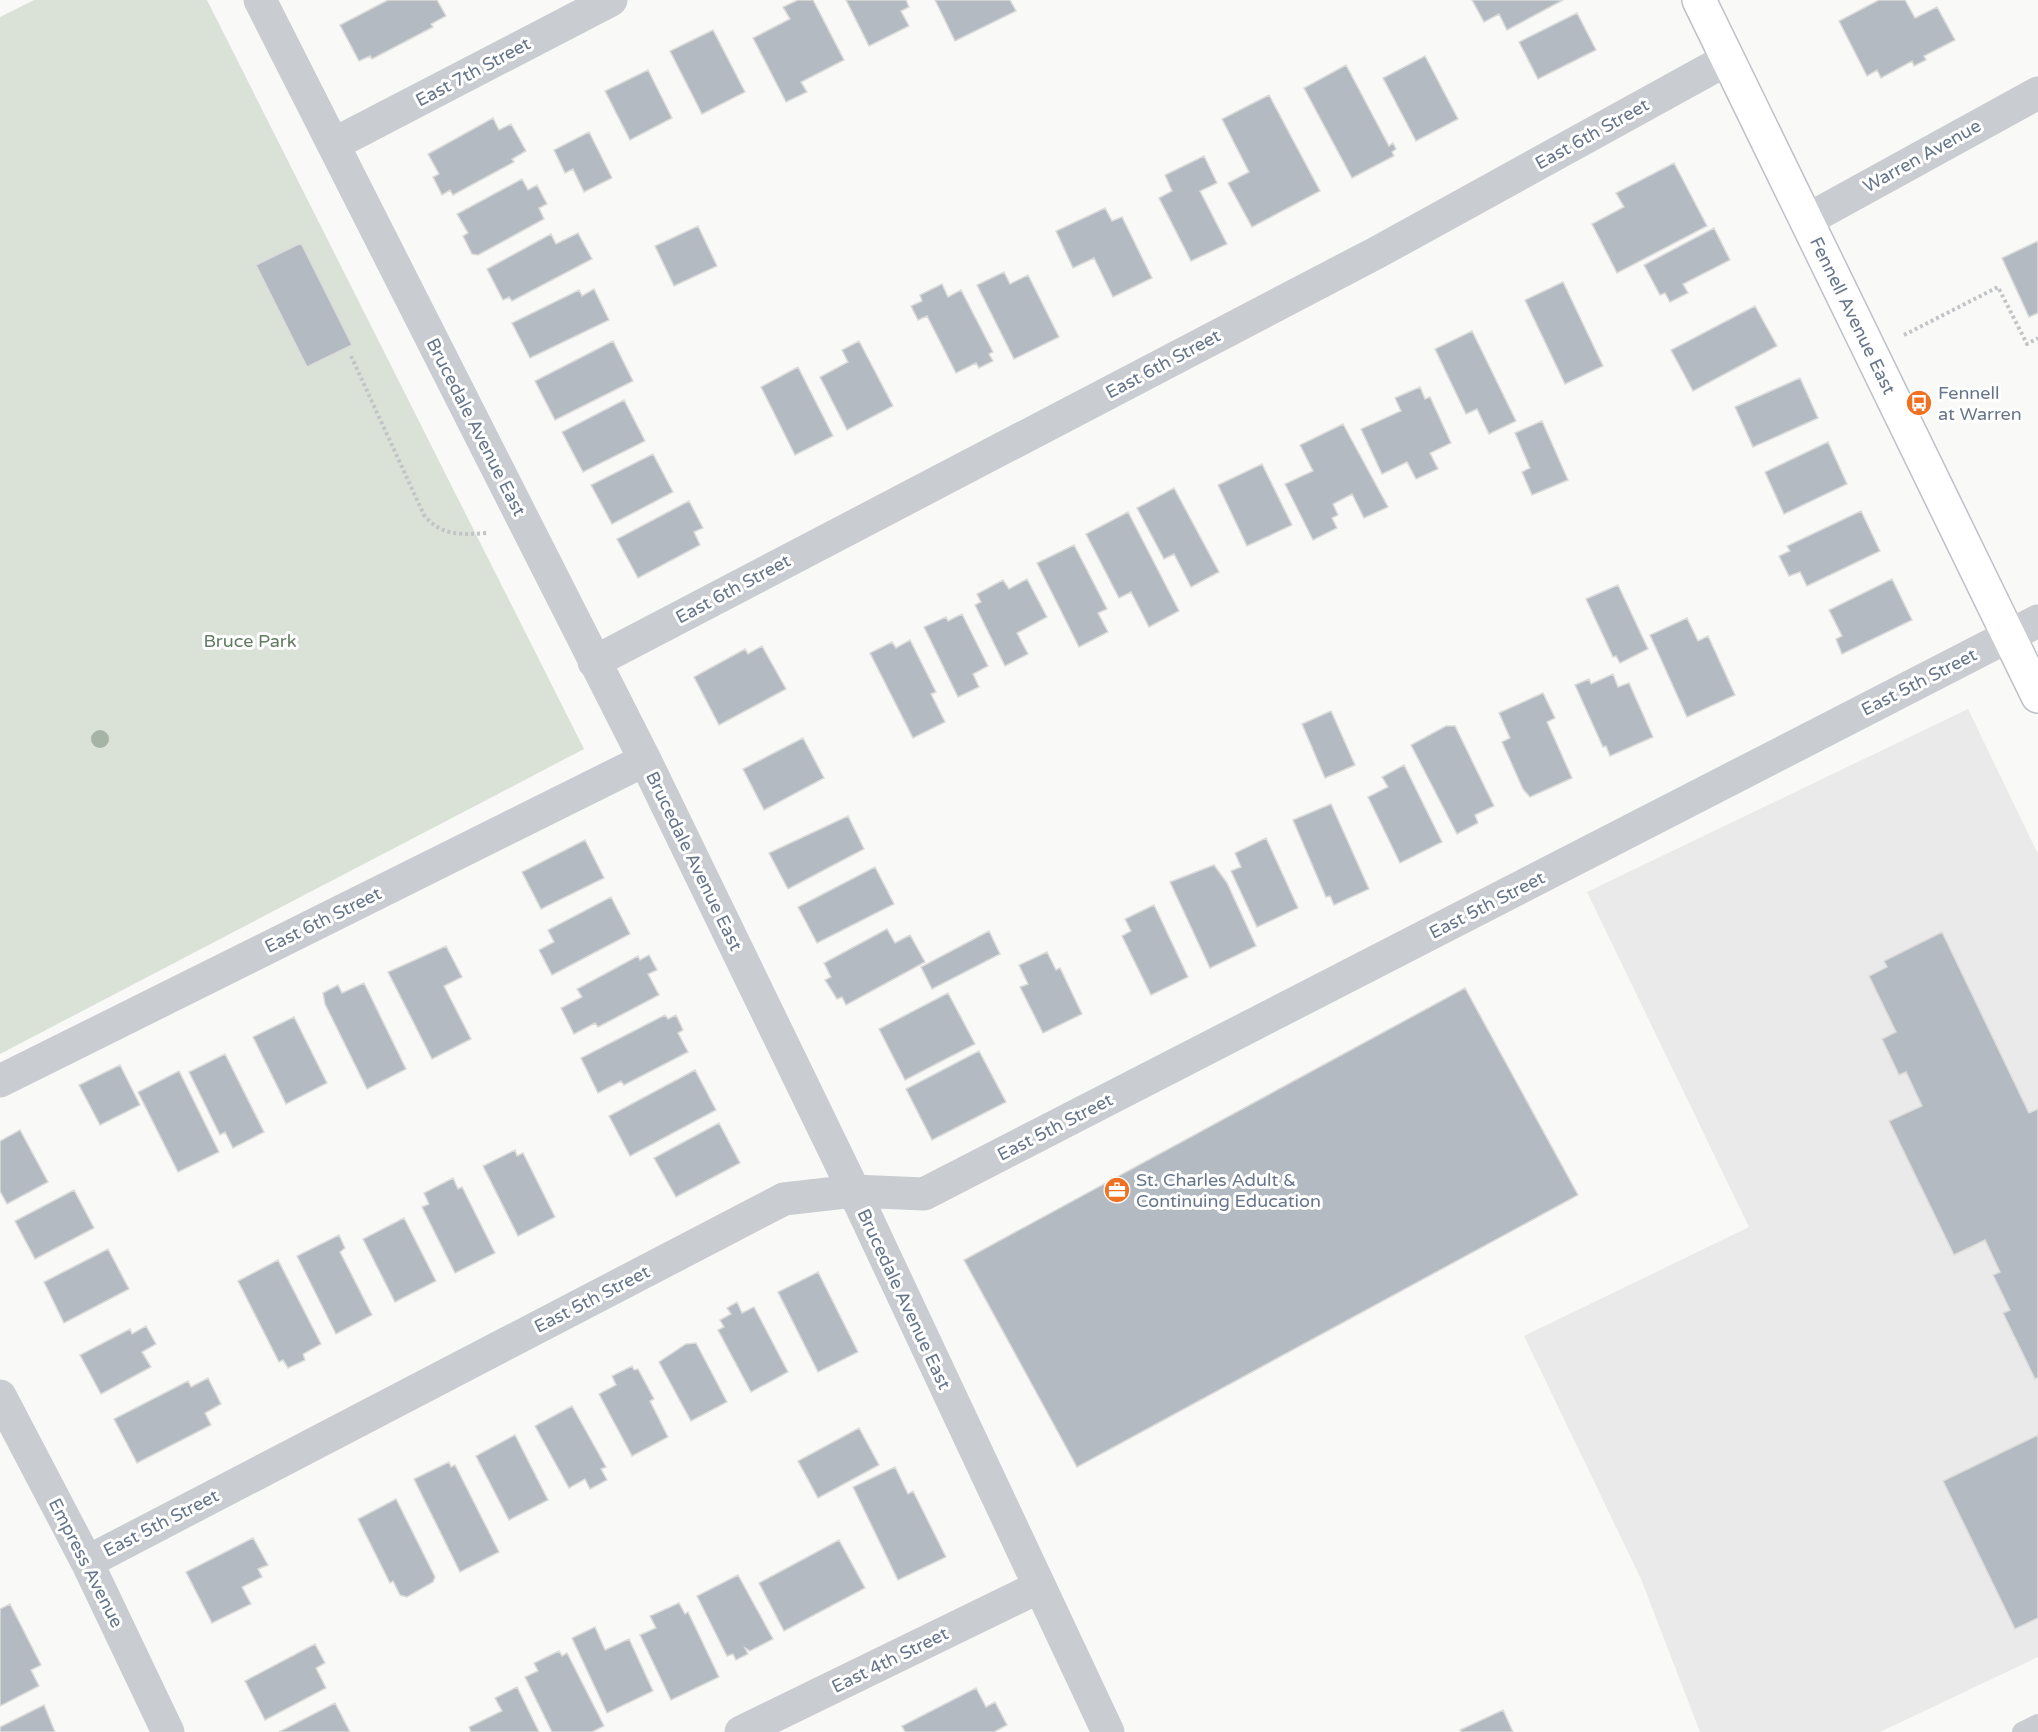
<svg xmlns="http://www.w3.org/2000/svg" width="2038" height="1732" font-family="'Varela Round',sans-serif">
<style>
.built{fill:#eaeaea}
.green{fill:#dae2d8}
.building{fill:#b4bac1;stroke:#dbdbd9;stroke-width:1.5}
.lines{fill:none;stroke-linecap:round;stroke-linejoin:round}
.secondary-casing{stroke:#bdc1c7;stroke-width:36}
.path{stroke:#c2c4c7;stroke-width:4;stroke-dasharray:3 3;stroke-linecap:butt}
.lane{stroke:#c9ccd0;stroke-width:20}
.street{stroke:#c9ccd0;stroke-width:33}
.secondary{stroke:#fff;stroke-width:33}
.tree{fill:#a6b4a5}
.labels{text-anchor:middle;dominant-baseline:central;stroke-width:6;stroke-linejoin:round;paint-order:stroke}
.street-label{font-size:18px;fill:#66758a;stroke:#fff}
.poi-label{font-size:18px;fill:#66758a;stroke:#fff;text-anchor:start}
.park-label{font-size:18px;fill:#637b62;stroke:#fff}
</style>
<rect width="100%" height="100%" fill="#f9f9f7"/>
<path class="built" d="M1968,709L2038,854V1657L1880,1732H1700L1641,1579L1524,1336L1749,1227L1587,892Z"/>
<path class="green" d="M34,0H207L584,749L0,1054V17Z"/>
<path class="building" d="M388,0H437L446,16L431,24L433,27L372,59L370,56L359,61L340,25Z
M798,0H813L844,60L801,82L807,92L786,102L753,38L790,19L783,7Z
M846,0H906L909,7L901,11L909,26L869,46Z
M935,0H1010L1016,11L955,41Z
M1472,0H1563L1507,30L1499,14L1484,22Z
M1879,0H1905L1915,18L1937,7L1955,40L1924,56L1926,60L1914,66L1912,61L1881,78L1877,70L1867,76L1839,21Z
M1577,13L1596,50L1538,79L1519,42Z
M713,30L745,92L702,114L670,51Z
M1425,56L1458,119L1416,141L1383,78Z
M1346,65L1389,146L1393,143L1396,149L1392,152L1394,156L1352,178L1304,88Z
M648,70L672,118L630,140L605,91Z
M1269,95L1320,191L1252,227L1228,183L1249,172L1222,119Z
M493,118L499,130L511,124L526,151L512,159L514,162L453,195L450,190L442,195L433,177L439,174L428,154Z
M589,132L612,178L584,192L573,169L565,173L554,150Z
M1204,156L1217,183L1200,191L1227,244L1191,261L1159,198L1172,191L1165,175Z
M1674,163L1707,226L1617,273L1592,224L1624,207L1616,193Z
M522,179L528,190L537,185L547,204L539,208L544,219L478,255L472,254L463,236L468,233L457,214Z
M1105,208L1112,221L1122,217L1152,278L1113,297L1094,258L1073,268L1056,231Z
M698,226L717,266L674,286L655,246Z
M1714,228L1730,260L1683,284L1688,293L1670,302L1665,293L1660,295L1644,265Z
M578,233L592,259L512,301L509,297L503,300L487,269L551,234L556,244Z
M2038,241V313L2029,317L2002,258Z
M301,243L352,345L307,367L256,265Z
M1004,272L1010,284L1028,275L1059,337L1014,359L977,285Z
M1563,282L1603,366L1565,384L1525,300Z
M942,284L948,297L961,290L993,352L989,354L993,361L979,368L976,363L956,373L927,316L918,320L911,306L922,301L920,295Z
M594,289L609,320L530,358L512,323L579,290L582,296Z
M1755,306L1777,346L1693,391L1671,350Z
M1472,331L1516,421L1489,434L1477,409L1466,414L1435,349Z
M613,341L633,381L555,420L535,381Z
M859,341L893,406L847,430L820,377L848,362L842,350Z
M798,367L833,436L795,455L761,387Z
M1800,378L1818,418L1753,447L1735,407Z
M1420,387L1425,399L1430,397L1451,443L1430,453L1438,469L1416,479L1407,462L1382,474L1361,429L1401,411L1395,398Z
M624,400L645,441L583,472L562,432Z
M1542,421L1568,480L1532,495L1522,472L1530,468L1515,433Z
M1343,424L1388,507L1364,518L1352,494L1333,504L1338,515L1332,518L1337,528L1313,540L1285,484L1313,471L1300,445Z
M1828,442L1847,484L1784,514L1765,472Z
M653,454L673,492L612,524L591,485Z
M1262,464L1292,525L1247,546L1218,485Z
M1174,488L1219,572L1191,587L1174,554L1164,559L1137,508Z
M689,501L703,528L694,532L700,545L638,578L617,539Z
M1861,511L1880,551L1807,586L1800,572L1789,576L1779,556L1790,551L1787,546Z
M1128,512L1179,611L1149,627L1131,592L1119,598L1086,534Z
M1074,545L1107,609L1098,613L1108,632L1079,647L1037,563Z
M1027,579L1047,617L1017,633L1028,654L1005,666L975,605L981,602L977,594L1003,580L1009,589Z
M1892,579L1912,620L1842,654L1836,639L1842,636L1829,610Z
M1618,585L1648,649L1620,663L1616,656L1613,657L1586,599Z
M962,614L988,666L973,674L979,687L958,697L924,627L946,617L948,621Z
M1687,618L1698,641L1708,636L1735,695L1687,717L1650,635Z
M910,640L936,692L931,694L945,722L913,738L870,653L892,642L896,648Z
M762,646L786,689L719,725L694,677L745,649L748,654Z
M1613,674L1618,687L1629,683L1653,737L1610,756L1606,746L1603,747L1575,685L1589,679L1591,684Z
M1543,693L1555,718L1547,722L1572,778L1530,797L1523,789L1502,742L1510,738L1499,713Z
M1331,711L1355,765L1325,778L1302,724Z
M1446,726H1455L1494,806L1475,815L1478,823L1457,834L1411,745Z
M803,738L824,778L764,810L743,769Z
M1404,765L1442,842L1400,863L1368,797L1388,787L1382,777Z
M1331,804L1369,889L1334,905L1330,896L1326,897L1293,820Z
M848,816L864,849L788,889L769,853Z
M1266,838L1298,908L1257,927L1231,871L1241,867L1235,853Z
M585,840L604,878L541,909L522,872Z
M1214,865L1227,883L1256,946L1210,968L1170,882Z
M875,867L894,904L817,943L798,907Z
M611,897L630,934L552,975L539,950L554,942L548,930Z
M1154,905L1188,977L1151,995L1122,936L1131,931L1125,919Z
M887,929L895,943L910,935L925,962L846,1005L842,997L837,999L825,980L831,977L824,963Z
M989,931L1000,954L932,989L921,967Z
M1942,932L2029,1113L2038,1109V1377L2035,1379L2003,1313L2010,1310L1993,1275L2000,1272L1985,1240L1954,1255L1889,1121L1922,1106L1906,1072L1899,1075L1882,1039L1896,1032L1869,976L1887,967L1884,961Z
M446,946L462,977L444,986L471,1039L432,1059L388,972Z
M1047,952L1056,970L1060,968L1082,1014L1043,1033L1020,987L1028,984L1019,965Z
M649,955L657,970L648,974L659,995L598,1027L595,1023L574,1034L561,1008L582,997L577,989L638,956L640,960Z
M364,983L406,1069L367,1089L325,1004L323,993L338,985L342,993Z
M1465,988L1578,1195L1077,1467L964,1260Z
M948,993L975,1044L905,1080L879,1029Z
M665,1015L668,1019L676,1015L683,1030L678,1033L688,1052L624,1085L621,1081L598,1093L581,1058Z
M294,1017L327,1083L286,1104L253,1037Z
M979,1051L1006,1102L932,1140L906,1089Z
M225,1054L264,1132L233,1148L225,1132L220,1135L189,1072Z
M120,1065L140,1105L100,1125L79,1085Z
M695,1070L716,1110L630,1156L609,1116Z
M179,1071L219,1152L178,1172L138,1092Z
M719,1123L740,1163L676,1197L654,1158Z
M20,1130L48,1182L7,1204L0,1191V1141Z
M515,1150L517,1156L523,1153L555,1217L518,1236L483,1166Z
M453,1178L458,1189L462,1187L495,1253L455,1273L422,1207L429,1204L424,1193Z
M74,1190L94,1228L35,1259L15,1221Z
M404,1218L436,1281L395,1302L363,1239Z
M339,1235L345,1248L340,1252L372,1315L336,1334L297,1256Z
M108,1249L129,1289L64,1323L44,1282Z
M278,1260L321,1344L303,1354L305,1360L288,1368L283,1360L279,1362L238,1281Z
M818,1272L858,1352L818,1372L778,1292Z
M737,1302L742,1313L754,1307L788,1372L751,1392L718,1330L724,1327L720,1320L731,1314L727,1308Z
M146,1326L156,1344L142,1352L151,1367L101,1394L80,1355L130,1329L132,1334Z
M696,1343L727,1402L691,1421L659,1362L686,1344Z
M632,1366L634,1370L638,1369L654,1399L650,1401L668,1437L632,1456L599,1394L616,1385L612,1376Z
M208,1378L221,1404L205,1413L211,1425L137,1463L114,1419L188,1381L191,1387Z
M572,1406L606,1467L601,1469L607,1480L590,1489L585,1479L569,1488L535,1426Z
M859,1428L879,1465L818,1498L798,1461Z
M515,1435L548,1500L509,1520L476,1456Z
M2038,1435V1618L2015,1629L1943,1481Z
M449,1462L451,1467L455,1465L499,1552L460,1572L414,1479Z
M895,1467L908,1494L913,1491L946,1557L898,1580L853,1487Z
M396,1499L435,1577L433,1582L407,1597L400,1595L393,1581L390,1583L358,1519Z
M253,1538L268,1565L258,1569L262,1577L242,1587L251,1604L212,1623L186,1572Z
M839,1540L865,1588L784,1631L759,1583Z
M738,1575L773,1639L750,1651L745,1648L748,1654L736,1660L733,1654L727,1656L697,1596Z
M679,1603L685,1614L688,1612L719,1677L671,1700L640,1635L656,1628L650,1616Z
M10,1604L41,1665L31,1670L39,1686L0,1706V1609Z
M595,1627L605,1650L629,1639L653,1691L607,1713L572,1638Z
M315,1644L325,1663L316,1668L326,1688L265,1720L245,1681Z
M559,1651L562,1656L567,1653L604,1726L592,1732H552L525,1677L538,1671L534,1663Z
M517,1687L539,1732H471L469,1727L502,1711L495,1698Z
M976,1688L986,1707L995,1702L1007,1725L994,1732H905L902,1726Z
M335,1703L350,1732H279Z
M44,1705L55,1732H0V1727Z
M1503,1710L1513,1732H1462L1460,1730Z"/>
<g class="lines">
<g class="secondary-casing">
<g id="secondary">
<path id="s1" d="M1699,0L2038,696"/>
</g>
</g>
<path class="path" d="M1904,335L1998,287L2027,344L2038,338
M351,356L424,515C440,536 462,535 487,533"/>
<path class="lane" d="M2022,1732L2038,1724"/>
<path class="street" d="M260,0L645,760L854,1191L1108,1732
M334,144L611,0
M1807,220L2038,93
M594,662L1376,253L1728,59
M0,1081L645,760
M0,1396L87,1562L168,1732
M87,1562L784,1199L854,1191L924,1194L2038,621
M741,1732L1039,1587"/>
<use href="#secondary" class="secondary"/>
</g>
<circle class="tree" cx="100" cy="739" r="9"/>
<defs>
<g id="bus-disc" transform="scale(1.35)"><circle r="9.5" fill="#f07121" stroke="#fff"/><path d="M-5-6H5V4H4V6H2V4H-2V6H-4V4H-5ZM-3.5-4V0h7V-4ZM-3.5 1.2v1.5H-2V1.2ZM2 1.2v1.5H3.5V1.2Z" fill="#fff"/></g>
<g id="office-disc" transform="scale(1.35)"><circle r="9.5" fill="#f07121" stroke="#fff"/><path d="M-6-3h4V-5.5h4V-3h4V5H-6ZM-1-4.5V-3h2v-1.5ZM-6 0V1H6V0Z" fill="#fff"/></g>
</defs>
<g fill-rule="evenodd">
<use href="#bus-disc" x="1919" y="403"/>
<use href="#office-disc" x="1117" y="1190"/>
</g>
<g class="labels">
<g class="street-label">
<text transform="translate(473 72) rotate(-28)">East 7th Street</text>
<text transform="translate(1592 134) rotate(-29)">East 6th Street</text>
<text transform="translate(1922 156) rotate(-29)">Warren Avenue</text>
<text stroke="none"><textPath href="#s1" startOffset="351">Fennell Avenue East</textPath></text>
<text transform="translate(1163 364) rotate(-28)">East 6th Street</text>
<text transform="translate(476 427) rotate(63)">Brucedale Avenue East</text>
<text transform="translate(733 589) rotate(-28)">East 6th Street</text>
<text transform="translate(1919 682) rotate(-27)">East 5th Street</text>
<text transform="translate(694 861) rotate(64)">Brucedale Avenue East</text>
<text transform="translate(1487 905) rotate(-27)">East 5th Street</text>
<text transform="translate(323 920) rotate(-26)">East 6th Street</text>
<text transform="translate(1055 1127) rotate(-27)">East 5th Street</text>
<text transform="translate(592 1299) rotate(-27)">East 5th Street</text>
<text transform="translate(904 1299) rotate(65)">Brucedale Avenue East</text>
<text transform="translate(161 1523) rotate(-27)">East 5th Street</text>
<text transform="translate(86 1563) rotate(63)">Empress Avenue</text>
<text transform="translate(890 1660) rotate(-26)">East 4th Street</text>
</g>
<g class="poi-label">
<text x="1938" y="393">Fennell<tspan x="1938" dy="21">at Warren</tspan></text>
<text x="1136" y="1180">St. Charles Adult &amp;<tspan x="1136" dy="21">Continuing Education</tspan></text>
</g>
<g class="park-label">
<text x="250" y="641">Bruce Park</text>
</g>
</g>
</svg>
